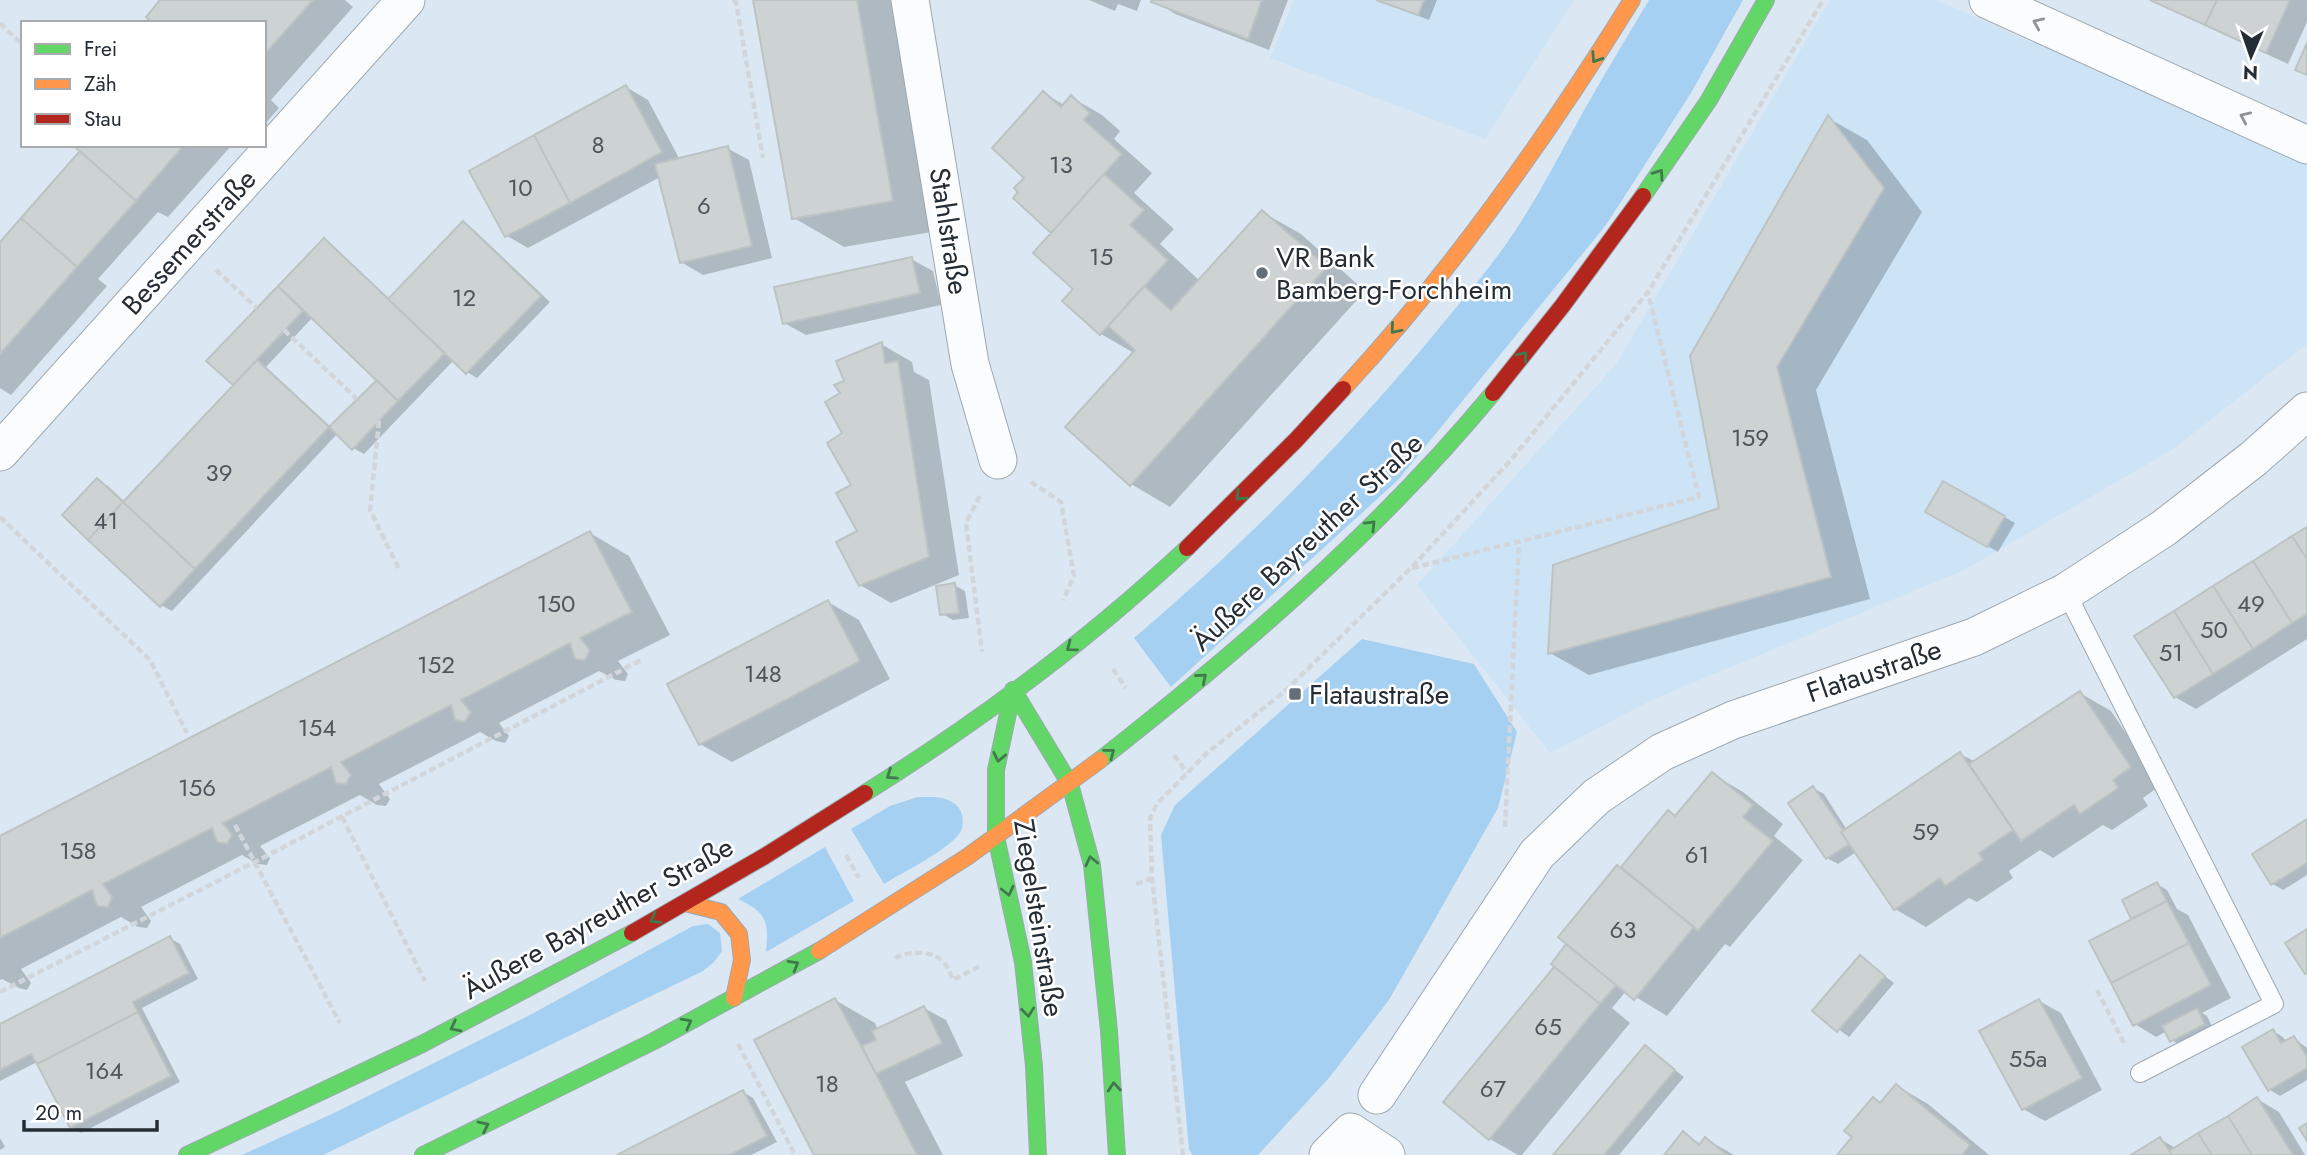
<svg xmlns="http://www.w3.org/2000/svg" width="2307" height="1155" font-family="Jost,sans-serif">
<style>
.built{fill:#cde4f6}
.green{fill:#a6d0f1}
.shadow{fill:#0003;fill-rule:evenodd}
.building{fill:#cdd3d3;stroke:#bdc3c3;stroke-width:2}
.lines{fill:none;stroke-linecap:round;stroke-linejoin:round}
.lane-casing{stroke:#9ea8b0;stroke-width:20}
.street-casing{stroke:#9ea8b0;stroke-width:39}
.fast-casing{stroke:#9ea8b0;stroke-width:18}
.slow-casing{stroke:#9ea8b0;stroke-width:18}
.jam-casing{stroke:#9ea8b0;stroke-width:18}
.path{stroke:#d2d6da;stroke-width:4.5;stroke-dasharray:7 3.5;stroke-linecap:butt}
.lane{stroke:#fafcfd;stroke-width:18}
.street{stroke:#fafcfd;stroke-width:37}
.fast{stroke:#63d668;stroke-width:16}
.slow{stroke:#ff974d;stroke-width:16}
.jam{stroke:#b3261e;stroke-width:16}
.oneway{stroke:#8f9499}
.oneway2{stroke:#40794c}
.poi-dot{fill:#646e78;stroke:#fff;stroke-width:2.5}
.labels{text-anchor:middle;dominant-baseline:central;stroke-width:5;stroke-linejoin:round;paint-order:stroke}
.number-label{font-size:24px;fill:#4e565c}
.street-label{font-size:28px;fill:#242d35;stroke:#fff}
.poi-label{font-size:28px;fill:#242d35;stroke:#fff;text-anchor:start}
</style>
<rect width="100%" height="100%" fill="#dbe8f3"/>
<path class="built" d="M1294,0H1574L1485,139L1270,58Z
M1830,0H1937L2307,165V344L2172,450L1964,570L1654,699L1550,753L1417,585L1617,363Z"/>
<path class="green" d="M1649,0H1743L1691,93L1606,225L1398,480L1171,687L1134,638C1238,550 1333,454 1421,350C1452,312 1486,274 1513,234C1541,192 1563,148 1587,105C1607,70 1628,35 1649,0Z
M1362,639L1474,664L1517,732L1498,808L1389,1000L1329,1078L1258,1155H1193L1189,1150L1161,835L1175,805Z
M918,797C932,797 949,795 959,808C964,815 964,828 959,834C945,852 905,871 884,884L851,829L890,806Z
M825,847L854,901L766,952C769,921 767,913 738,899Z
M708,924L720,933L722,951L714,962L703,971L323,1155H242L336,1112L528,1016L693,926Z"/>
<path class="shadow" d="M162,0H345L353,7L271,100L279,108L265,124L264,23Z
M755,0H902L943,230L844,247L794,218Z
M1089,0H1141L1137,11L1118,4L1115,11Z
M1154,0H1288L1269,50L1175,14Z
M1376,0H1437L1429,20Z
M2149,0H2307V22L2288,64Z
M626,87L648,100L680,160L727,148L749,160L772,258L703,275L681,262L660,177L528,248L507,236Z
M1044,93L1064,105L1071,97L1102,115L1120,131L1114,139L1152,173L1134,193L1174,229L1160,244L1200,281L1262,212L1301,234L1365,291L1170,507L1131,484L1134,353L1101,334L1075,289L1054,233L1026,178Z
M1828,118L1867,140L1922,212L1816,390L1870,599L1589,675L1550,653L1721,509Z
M79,145H232L168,217L158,212L98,279L107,286L11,395L0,388V245L82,152Z
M463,223L473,229L550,302L477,378L467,372L454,360L364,454L353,448L338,433L172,611L161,605L97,480L108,486L125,502L235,385L209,361L324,241L334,247L390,299ZM312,318L379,380L331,427L266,367Z
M911,259L933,271L941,305L806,335L784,323Z
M881,344L912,362L914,372L929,380L959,575L891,603L860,585L859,532L844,434L842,394L847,382Z
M1944,483L2015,523L1998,552L1928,511Z
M2307,529V639L2196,709L2175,697Z
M590,533L629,556L670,635L618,661L628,674L625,681L616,680L599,671L499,723L509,736L505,743L496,741L480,732L379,784L390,799L386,806L377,805L360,795L260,846L270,858L267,865L258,864L242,855L141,907L151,921L147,928L138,927L121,917L21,969L31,983L27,990L19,988L2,979L0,980V838Z
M954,585L965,591L969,618L953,620L942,614Z
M828,602L859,620L890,679L732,762L700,744Z
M2080,693L2111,711L2161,785L2143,798L2148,806L2112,830L2103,825L2053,858L2040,850L2009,871L2013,878L1977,902L1969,898L1926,927L1895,909L1856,852L1838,864L1827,858L1813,788L1824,794L1847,830L1960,754L1976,762Z
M1712,774L1743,792L1783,824L1774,836L1803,860L1730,947L1725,944L1667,1016L1626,991L1612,1008L1630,1023L1522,1155H1518L1490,1139L1573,950L1621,869L1668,812L1677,817Z
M2307,821V875L2283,890L2273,884L2254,855Z
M2157,884L2167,890L2177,909L2188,915L2231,998L2202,1013L2207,1016L2214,1030L2182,1047L2172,1040L2167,1031L2156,1037L2135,1024V919L2132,918Z
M170,938L180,944L198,979L142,1008L180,1082L81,1133L71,1127L37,1062L0,1081V1026Z
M1860,957L1894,983L1849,1037L1814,1011Z
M835,1000L875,1023L878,1030L924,1008L946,1020L963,1056L905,1082L943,1155H815Z
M2039,1001L2061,1013L2102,1090L2045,1121L2023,1109Z
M2273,1031L2283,1037L2286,1042L2294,1038L2307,1048V1080L2280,1096L2270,1090Z
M1645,1047L1684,1077L1619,1155H1555Z
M1897,1086L1928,1104L1989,1155H1839Z
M743,1092L753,1098L777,1142L751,1155H621Z
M2257,1099L2279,1112L2305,1155H2134L2160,1139L2177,1149Z
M1684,1134L1701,1144L1706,1139L1734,1155H1666Z
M0,1138L5,1147L0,1150Z"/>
<path class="building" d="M160,0H313L264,55V23H152L146,17Z
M753,0H857L893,201L792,219Z
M1152,0H1262L1248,39L1151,2Z
M1376,0H1424L1418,15Z
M2150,0H2217L2205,25Z
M2217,0H2290L2266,53L2205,25Z
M2307,43V75L2295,70Z
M626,85L662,152L570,203L534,135Z
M1043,91L1061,107L1071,95L1090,113L1084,120L1122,154L1051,233L1013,198L1018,192L1014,188L1024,178L992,148Z
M1828,115L1884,188L1777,367L1831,577L1548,654L1553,565L1719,508L1690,356Z
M534,135L570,203L505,237L469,171Z
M77,145H184L136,201L75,147Z
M728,146L752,246L680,263L655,164Z
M80,151L136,201L77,267L21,218Z
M1104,174L1144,210L1130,225L1168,260L1100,335L1062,301L1073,289L1033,253Z
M1262,210L1327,267L1130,486L1065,427L1135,350L1108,326L1144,286L1171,310Z
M21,218L77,267L0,354V242Z
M463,221L541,296L466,374L388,299Z
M324,238L445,353L398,401L278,286Z
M912,257L920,293L783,324L774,287Z
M278,286L303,311L233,385L206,361Z
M882,342L885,363L898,361L929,557L859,586L836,542L857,531L836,493L851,485L827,443L842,433L825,402L840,393L834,385L844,381L836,361Z
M257,360L329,427L195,569L123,502Z
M377,380L398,401L352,450L329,427Z
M97,478L123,502L88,540L62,515Z
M1943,481L2005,516L1987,547L1925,512Z
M123,502L195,569L160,607L88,540Z
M2307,527V559L2292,536Z
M590,531L632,612L580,638L590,650L585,660L575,659L570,643L461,700L471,712L465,722L455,720L451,705L341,762L351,775L346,784L336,783L331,767L223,823L232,835L227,844L217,842L212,828L103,884L112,897L108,907L97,906L92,890L0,938V836Z
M2292,536L2307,559V614L2292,623L2253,561Z
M2253,561L2292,623L2253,649L2213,586Z
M955,583L959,613L940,615L936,586Z
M2213,586L2253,649L2213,674L2174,611Z
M828,600L860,661L699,745L667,684Z
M2174,611L2213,674L2174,698L2134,636Z
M2080,691L2131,767L2113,780L2118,788L2080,814L2074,805L2021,841L1969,764Z
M1960,752L2013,830L1979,853L1983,860L1945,886L1940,878L1894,910L1841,832Z
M1712,772L1753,805L1743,817L1773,841L1698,931L1621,867L1668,810L1675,816Z
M1813,786L1843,830L1841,832L1849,844L1826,859L1788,803Z
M2307,819V863L2271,885L2252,854Z
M1617,865L1694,927L1634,1000L1558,937Z
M2157,882L2167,901L2131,919L2122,900Z
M2167,901L2189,943L2111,983L2089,941Z
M2307,929V973L2305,974L2285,943Z
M170,936L189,973L133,1002L138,1012L37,1064L31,1054L0,1070V1024Z
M2189,943L2211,985L2133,1026L2111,983Z
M1566,944L1616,985L1600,1004L1551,964Z
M1860,955L1885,976L1837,1032L1812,1011Z
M1554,967L1600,1004L1489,1140L1443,1102Z
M835,998L876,1074L917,1155H814L754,1040Z
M2039,999L2082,1078L2022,1110L1979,1031Z
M924,1006L942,1043L876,1074L862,1046L876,1040L872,1031Z
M2197,1008L2205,1024L2170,1042L2162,1026Z
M138,1012L171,1076L70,1128L37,1064Z
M2273,1029L2281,1043L2294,1036L2307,1057V1068L2268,1091L2242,1047Z
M1645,1045L1675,1070L1604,1155H1553Z
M1896,1084L1970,1145L1962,1155H1837L1852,1137L1844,1131L1873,1097L1880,1103Z
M743,1090L767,1136L730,1155H617Z
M2257,1097L2293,1155H2252L2228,1116Z
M2228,1116L2252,1155H2212L2198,1133Z
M2307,1123V1141L2299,1128Z
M1683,1131L1699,1145L1705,1137L1727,1155H1664Z
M2198,1133L2212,1155H2172L2169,1151Z
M2160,1137L2172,1155H2131Z"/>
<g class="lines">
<g class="lane-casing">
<path id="lane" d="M2066,592L2274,1004L2140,1073"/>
</g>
<g class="street-casing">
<path id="street" d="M910,0L970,364L998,460
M1988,0L2307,145
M0,452L406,0
M1377,1095L1537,854L1596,797L1662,752L1733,720L1974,637L2066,592L2164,528L2253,459L2307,411
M1328,1155L1351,1132L1386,1155"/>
</g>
<g class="fast-casing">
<path id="fast" d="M1643,196L1709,100L1766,0
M1013,690L1070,784L1092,865L1109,1031L1117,1155
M1013,690L996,770V837L1023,962L1034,1066L1038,1155
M1100,760C1241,649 1379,531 1493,393
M865,793C978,722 1089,640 1187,548
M187,1155L422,1044L632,933
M423,1155L654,1041L819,951"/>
</g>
<g class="slow-casing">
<path id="slow" d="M1343,389C1453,270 1547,137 1632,0
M685,903L721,912L739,934L742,960L734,998
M819,951L967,857L1100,760"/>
</g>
<g class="jam-casing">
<path id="jam" d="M1493,393L1563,305L1643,196
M1187,548L1296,440L1343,389
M632,933L765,856L865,793"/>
</g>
<path class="path" d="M733,0L736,2L763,158
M0,23L23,45
M216,270L257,308
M284,330L357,399
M379,421L370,510L400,571
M1031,482L1061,502L1074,576L1063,600
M980,496L966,523L982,652
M0,517L150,660L187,733
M1412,568L1699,497L1648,293
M1113,669L1126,688
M1174,755L1187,773
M342,817L425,981
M235,825L340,1023
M1505,827L1519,541
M846,855L859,878
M1136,884L1152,878
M895,958C909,951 934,949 945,964C948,968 951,975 953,980L980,966
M2097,990L2125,1045
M0,992L255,862L641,660
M738,1044L795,1155
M1183,1155L1152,878L1150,818L1157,804L1207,753L1284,692L1411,568L1511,460L1648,292L1823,0"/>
<use href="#lane" class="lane"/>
<use href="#street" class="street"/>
<use href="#fast" class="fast"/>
<use href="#slow" class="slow"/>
<use href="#jam" class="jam"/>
</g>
<defs><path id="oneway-chevron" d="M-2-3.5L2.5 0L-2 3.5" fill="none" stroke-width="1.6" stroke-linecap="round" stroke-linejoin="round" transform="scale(1.75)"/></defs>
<g class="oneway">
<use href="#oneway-chevron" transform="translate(2038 23) rotate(-156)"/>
<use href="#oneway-chevron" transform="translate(2245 117) rotate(-156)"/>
</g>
<g class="oneway2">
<use href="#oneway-chevron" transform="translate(1596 58) rotate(123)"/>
<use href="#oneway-chevron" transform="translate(1659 174) rotate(-55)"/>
<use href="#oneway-chevron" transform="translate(1395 329) rotate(130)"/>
<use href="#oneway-chevron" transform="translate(1523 356) rotate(-51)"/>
<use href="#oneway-chevron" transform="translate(1240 496) rotate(135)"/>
<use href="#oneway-chevron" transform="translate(1371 525) rotate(-45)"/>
<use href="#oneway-chevron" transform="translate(1071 647) rotate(143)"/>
<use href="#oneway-chevron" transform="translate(1202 678) rotate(-40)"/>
<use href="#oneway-chevron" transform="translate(1110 753) rotate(-38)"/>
<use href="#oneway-chevron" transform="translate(999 757) rotate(102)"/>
<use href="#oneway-chevron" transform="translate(891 775) rotate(146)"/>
<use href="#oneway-chevron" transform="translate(1091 861) rotate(-103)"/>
<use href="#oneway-chevron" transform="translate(1008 891) rotate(77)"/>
<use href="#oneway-chevron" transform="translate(655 919) rotate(151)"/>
<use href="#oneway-chevron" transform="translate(794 965) rotate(-30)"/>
<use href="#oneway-chevron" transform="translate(1028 1012) rotate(84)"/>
<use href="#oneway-chevron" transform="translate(687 1023) rotate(-28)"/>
<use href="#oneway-chevron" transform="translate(455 1027) rotate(153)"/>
<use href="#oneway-chevron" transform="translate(1114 1087) rotate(-95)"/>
<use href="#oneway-chevron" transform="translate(484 1126) rotate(-26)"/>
</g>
<g class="poi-dot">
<circle cx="1262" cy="273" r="7"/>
<rect x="1288" y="687" width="14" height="14" rx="3.5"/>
</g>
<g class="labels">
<g class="number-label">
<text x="598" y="144">8</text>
<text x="1061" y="164">13</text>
<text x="520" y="187">10</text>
<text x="704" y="205">6</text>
<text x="1101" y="256">15</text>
<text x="464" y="297">12</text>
<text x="1750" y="437">159</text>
<text x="219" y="472">39</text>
<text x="106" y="520">41</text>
<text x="556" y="603">150</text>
<text x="2251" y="603">49</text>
<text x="2214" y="629">50</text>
<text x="2171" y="652">51</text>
<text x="436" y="664">152</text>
<text x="763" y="673">148</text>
<text x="317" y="727">154</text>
<text x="197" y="787">156</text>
<text x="1926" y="831">59</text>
<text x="78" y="850">158</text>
<text x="1697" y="854">61</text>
<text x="1623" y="929">63</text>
<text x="1548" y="1026">65</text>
<text x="2028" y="1058">55a</text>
<text x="104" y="1070">164</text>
<text x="827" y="1083">18</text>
<text x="1493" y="1088">67</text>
</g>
<g class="street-label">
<text transform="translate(949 231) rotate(81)">Stahlstraße</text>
<text transform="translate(189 242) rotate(-48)">Bessemerstraße</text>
<text transform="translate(1307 542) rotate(-43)">Äußere Bayreuther Straße</text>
<text transform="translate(1874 671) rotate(-19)">Flataustraße</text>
<text transform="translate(598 918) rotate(-29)">Äußere Bayreuther Straße</text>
<text transform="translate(1039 918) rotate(81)">Ziegelsteinstraße</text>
</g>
<g class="poi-label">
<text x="1276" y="257">VR Bank<tspan x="1276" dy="32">Bamberg-Forchheim</tspan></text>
<text x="1309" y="694">Flataustraße</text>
</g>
</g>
<rect x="21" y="21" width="245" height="126" fill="#ffffff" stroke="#a7abae" stroke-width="2"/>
<rect x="35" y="44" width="35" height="10" fill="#63d668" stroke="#a7abae" stroke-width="2"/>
<text x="84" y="56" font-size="21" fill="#242d35">Frei</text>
<rect x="35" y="79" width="35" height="10" fill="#ff974d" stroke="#a7abae" stroke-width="2"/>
<text x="84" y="91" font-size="21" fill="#242d35">Zäh</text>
<rect x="35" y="114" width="35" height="10" fill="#b3261e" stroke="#a7abae" stroke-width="2"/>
<text x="84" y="126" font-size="21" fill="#242d35">Stau</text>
<g transform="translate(2251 56) rotate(182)" stroke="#ffffff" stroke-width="5" paint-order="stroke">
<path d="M0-5L12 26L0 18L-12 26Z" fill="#242d35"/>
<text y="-10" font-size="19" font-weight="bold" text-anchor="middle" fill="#242d35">N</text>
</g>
<path d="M24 1120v10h133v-10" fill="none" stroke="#242d35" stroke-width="3.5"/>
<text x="35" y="1120" font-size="21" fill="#242d35" stroke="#ffffff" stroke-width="5" paint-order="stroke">20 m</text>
</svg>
